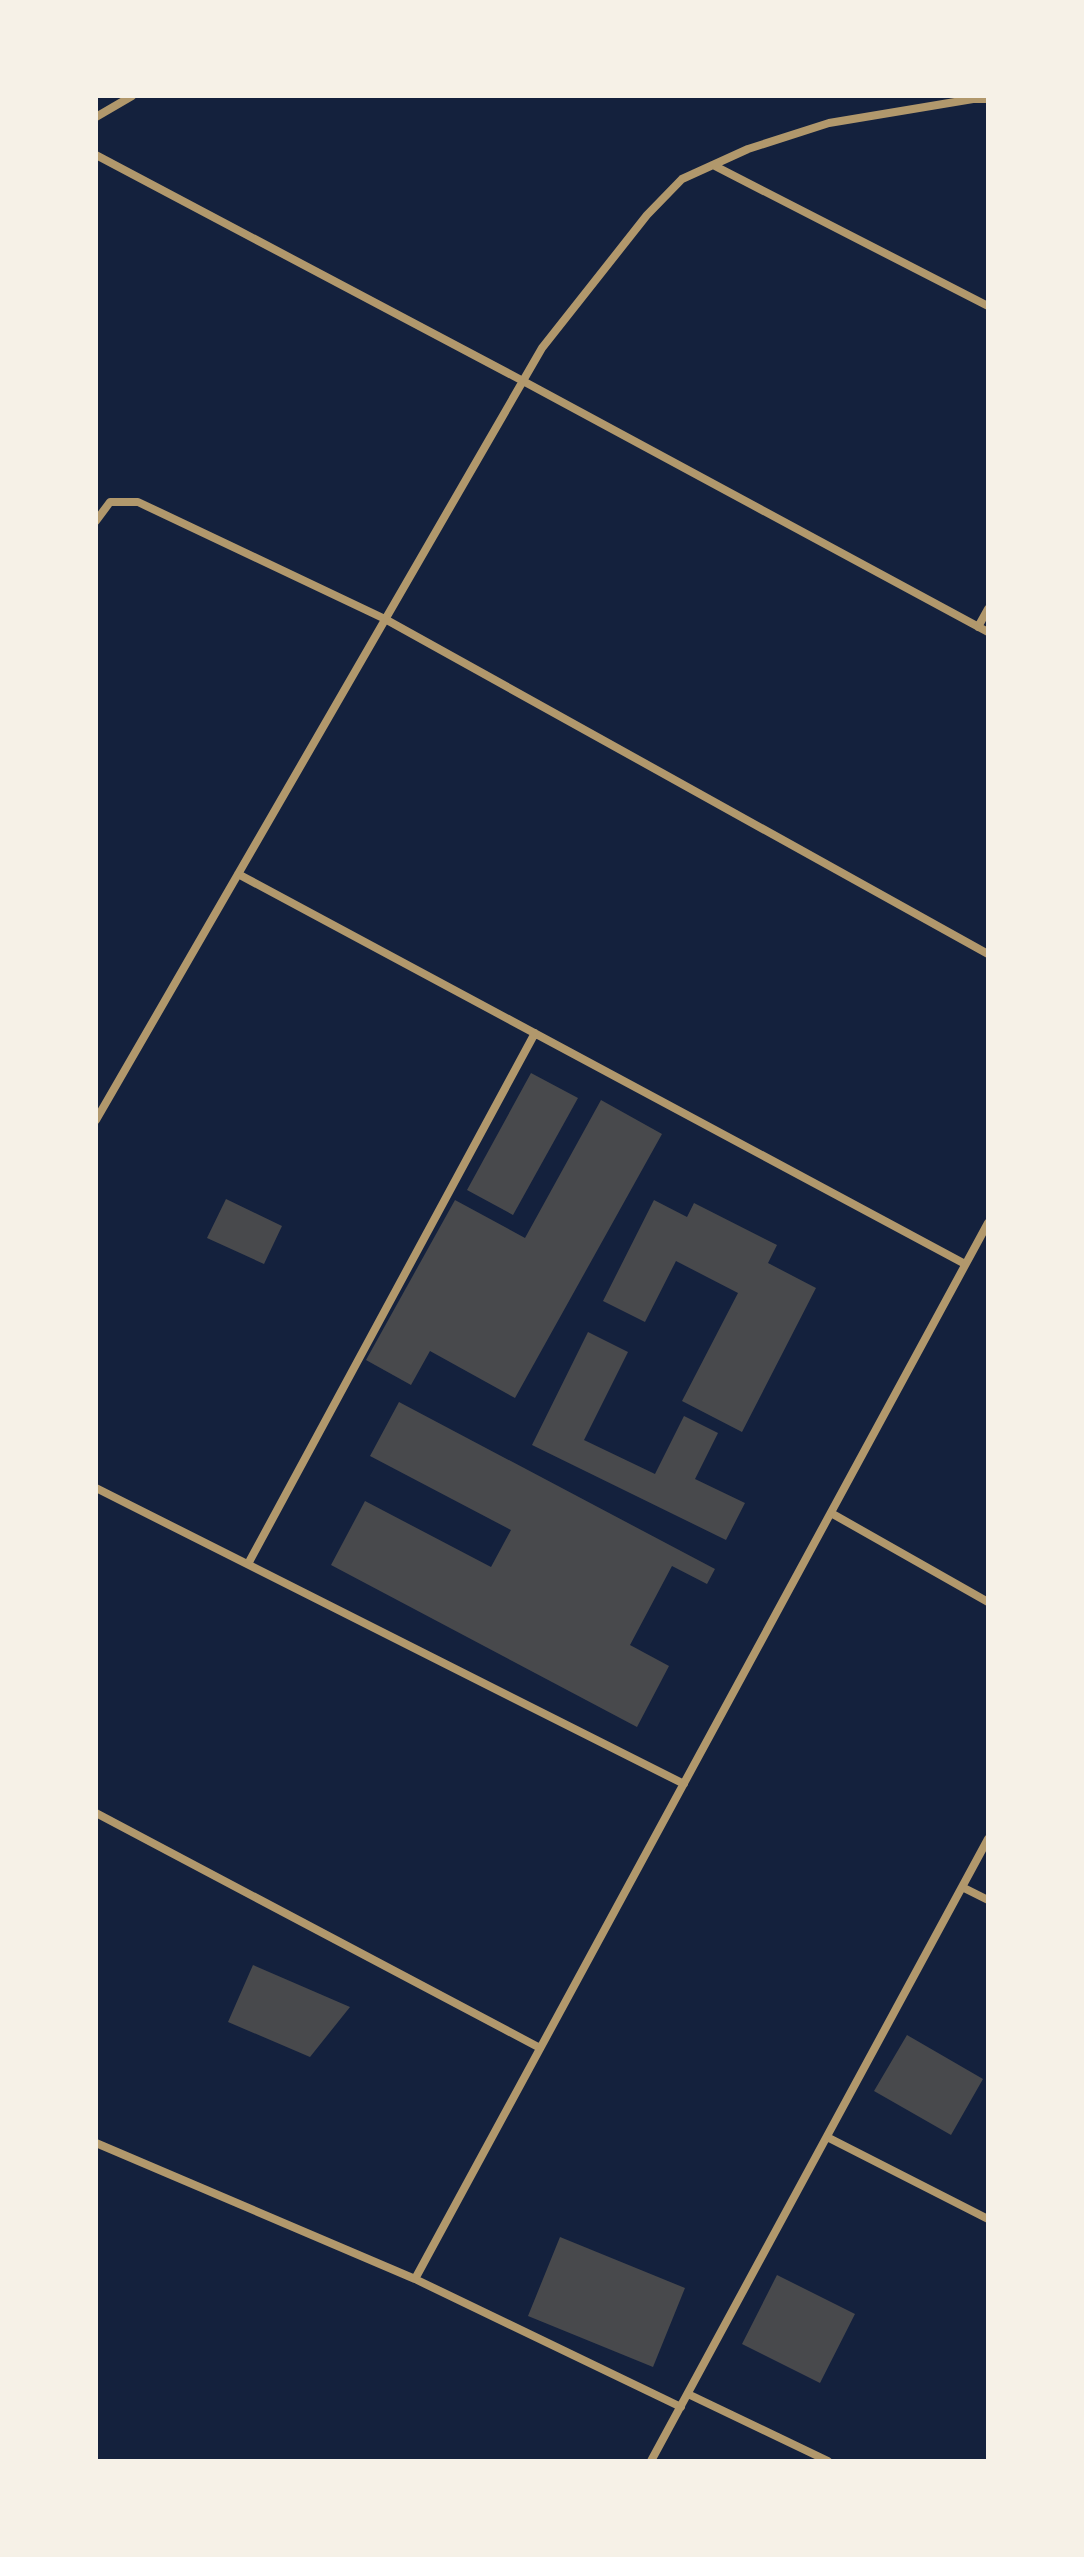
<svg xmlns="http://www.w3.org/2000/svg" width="1084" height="2557" font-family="Bitter,serif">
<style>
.building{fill:#48494c}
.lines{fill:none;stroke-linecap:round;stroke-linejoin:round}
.minor{stroke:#b1986c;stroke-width:8}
</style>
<rect width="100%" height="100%" fill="#14213d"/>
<path class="building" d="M531,1073L578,1098L513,1215L467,1190Z
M601,1100L662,1134L515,1398L430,1351L411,1385L366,1360L455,1200L525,1238Z
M226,1199L282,1226L264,1264L207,1238Z
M654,1200L687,1217L694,1203L777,1245L768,1263L816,1288L742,1432L682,1401L738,1293L676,1261L645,1322L603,1301Z
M588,1332L628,1352L584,1440L655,1474L684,1416L718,1433L695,1479L745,1503L726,1540L532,1445Z
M399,1402L715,1569L707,1584L672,1566L630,1645L669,1666L637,1727L331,1565L365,1501L491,1567L511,1530L370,1456Z
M253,1965L350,2007L310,2057L228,2022Z
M907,2035L983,2079L951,2135L874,2091Z
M560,2237L685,2288L653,2367L528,2316Z
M777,2275L855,2314L820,2383L742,2344Z"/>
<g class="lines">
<path class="minor" d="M96,117L132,96
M96,155L523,381L988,632
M713,165L988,306
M96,521L110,502H138L385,619L988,954
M978,627L988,609
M238,874L965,1264
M96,1120L542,348L647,215L682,179L748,149L829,123L973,99H988
M96,1488L684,1784
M831,1513L988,1602
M248,1564L535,1033
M96,1813L540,2048
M962,1887L988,1900
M827,2137L988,2219
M96,2143L415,2279L681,2407
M415,2279L988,1223
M688,2394L828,2461
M651,2461L988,1839"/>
</g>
<rect width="1084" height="2557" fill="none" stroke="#f6f1e7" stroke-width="196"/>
</svg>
